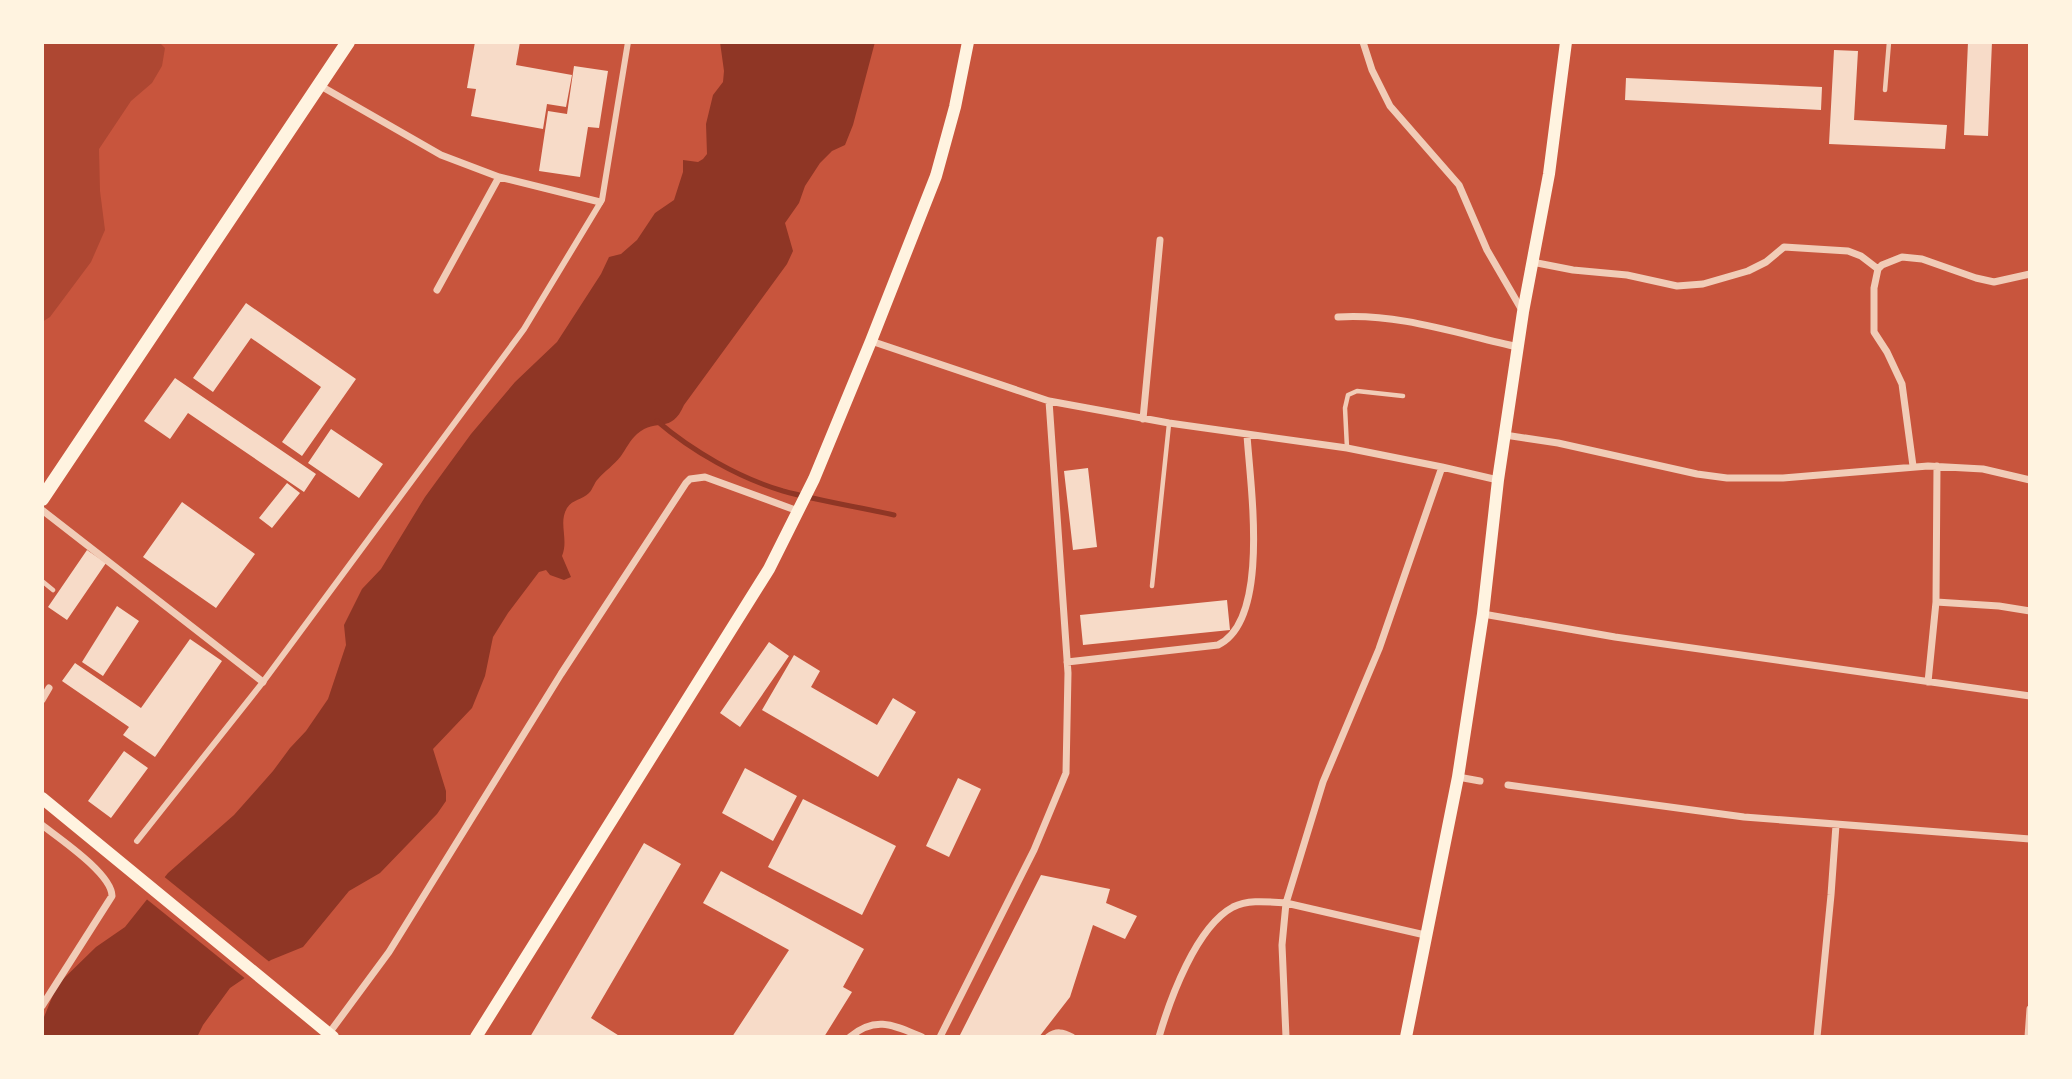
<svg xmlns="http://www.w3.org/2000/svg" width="2072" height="1079" font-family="'PT Sans',sans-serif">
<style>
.green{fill:#ae4732}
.water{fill:#8f3625}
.pier{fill:#c8553d}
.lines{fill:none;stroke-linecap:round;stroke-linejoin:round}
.stream{stroke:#8f3625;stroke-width:5}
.building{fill:#f7dbc8}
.service{stroke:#f1ccb7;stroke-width:4.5}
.pedestrian{stroke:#f1ccb7;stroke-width:6}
.minor{stroke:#f1ccb7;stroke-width:7}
.secondary{stroke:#fff3e0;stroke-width:12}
.primary{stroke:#fff3e0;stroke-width:14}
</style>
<rect width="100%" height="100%" fill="#c8553d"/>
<path class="green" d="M42,42H159L165,48L162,66L152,83L131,101L99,149L100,191L105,230L91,262L50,317L42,322Z"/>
<path class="water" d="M720,42H875L853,125L845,145L832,151L820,163L805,186L799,203L785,223L793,251L787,264L684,405C671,435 657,417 637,434C630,440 626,449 621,456C614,465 605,471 598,479C594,483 593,489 589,493C582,500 573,499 567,508C558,523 569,539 562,556L571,577L564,580L550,575L546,570L539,572L508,613L493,637L485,676L472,708L433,749L446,791V801L437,814L380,873L349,891L303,947L271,960L230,988L203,1025L197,1037H42V1022L57,985L96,947L125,927L168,873L234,815L273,771L290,748L306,731L328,699L346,645L344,625L362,589L381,569L425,497L471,434L515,382L557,342L601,274L609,257L621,254L637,240L655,213L674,200L683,172V160L698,162L703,159L707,154L706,124L713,95L723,82L724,71Z"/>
<path class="pier" d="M162,875L272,964L247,980L144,897Z"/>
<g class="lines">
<path class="stream" d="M657,421C692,451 739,478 783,491C820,501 858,507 894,515"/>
</g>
<path class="building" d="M475,42H520L516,65L572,75L566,107L547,104L543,129L471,116L476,89L467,88Z
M1968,42H1992L1988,136L1964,135Z
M1834,50L1858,51L1854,120L1947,125L1945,149L1829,144Z
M574,66L608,71L599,128L588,127L580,177L539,171L548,111L567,114Z
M1626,78L1822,87L1821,110L1625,100Z
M246,303L356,379L302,456L282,442L321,387L251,338L213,392L193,378Z
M175,378L316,474L304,492L188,413L170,439L144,421Z
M331,429L383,464L359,498L308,463Z
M1088,468L1097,547L1073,550L1064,471Z
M287,483L300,493L272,528L259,518Z
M182,502L255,554L216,608L143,557Z
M87,550L106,563L67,620L48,607Z
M1227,600L1230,630L1083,645L1080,615Z
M117,606L139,621L103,676L82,662Z
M190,639L222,661L155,757L123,735L129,727L62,681L75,663L141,708Z
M769,642L789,656L740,727L720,713Z
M794,655L820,671L811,687L877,725L893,698L916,712L878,777L762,710Z
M124,751L148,768L111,818L88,801Z
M745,768L797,796L773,841L722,813Z
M958,778L981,789L949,857L926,846Z
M803,799L896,846L862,915L768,867Z
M644,843L681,864L591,1018L621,1037H530Z
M721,871L864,949L843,987L852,992L824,1037H732L789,950L703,903Z
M1041,875L1110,889L1106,903L1137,916L1125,939L1093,925L1070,997L1039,1037H964L960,1035Z"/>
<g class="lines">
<path class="service" d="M1885,90L1889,42
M1347,448L1345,408L1348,395L1357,391L1403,396
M42,581L53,590
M1152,586L1169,424"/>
<path class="pedestrian" d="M137,841L263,682L524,329L602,200L628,42"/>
<path class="minor" d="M1363,42L1372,70L1390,106L1459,185L1487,250L1523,312
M319,85L441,155L499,177L437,290
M499,177L600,202
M1532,262L1573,270L1627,275L1677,286L1703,284L1748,271L1766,262L1784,247L1848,251L1861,256L1878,269
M1338,317C1399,313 1458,334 1518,347
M871,341L1049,401L1169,423L1347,448L1442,467
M1143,419L1160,240
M1505,435L1558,443L1697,474L1727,478H1783L1928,466L1983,469L2030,480
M1913,466L1902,384L1887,352L1874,332V288L1878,269L1882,265L1902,257L1922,259L1976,278L1994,282L2030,274
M42,510L263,682
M1936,602L1999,606L2030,611
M1483,614L1615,637L2030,696
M1067,662L1218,645C1271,620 1250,484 1247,435
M1928,682L1936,602L1937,466
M42,700L49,688
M1458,777L1480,781
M1508,785L1744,817L2030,839
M42,825C60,839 112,874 112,896L42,1006
M327,1036L389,952L561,674L686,483L690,479L705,477L798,511
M850,1037C876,1015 895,1026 922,1037
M940,1037L1034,850L1066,773L1068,673L1049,401
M1048,1037C1056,1031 1063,1032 1072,1037
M1159,1037C1170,999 1196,927 1233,907C1249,899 1269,902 1286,903L1323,782L1379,649L1442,467L1498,480
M1286,1037L1282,945L1286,903L1425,935
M1817,1037L1831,895L1836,825
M2028,1037L2030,1009"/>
<path class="secondary" d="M42,798L333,1037
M476,1037L769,569L814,479L871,341L936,176L955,107L968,42
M1406,1037L1458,777L1483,614L1498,480L1523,312L1549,174L1566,42"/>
<path class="primary" d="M42,499L348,42"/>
</g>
<rect width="2072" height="1079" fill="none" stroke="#fff3e0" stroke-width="88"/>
</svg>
